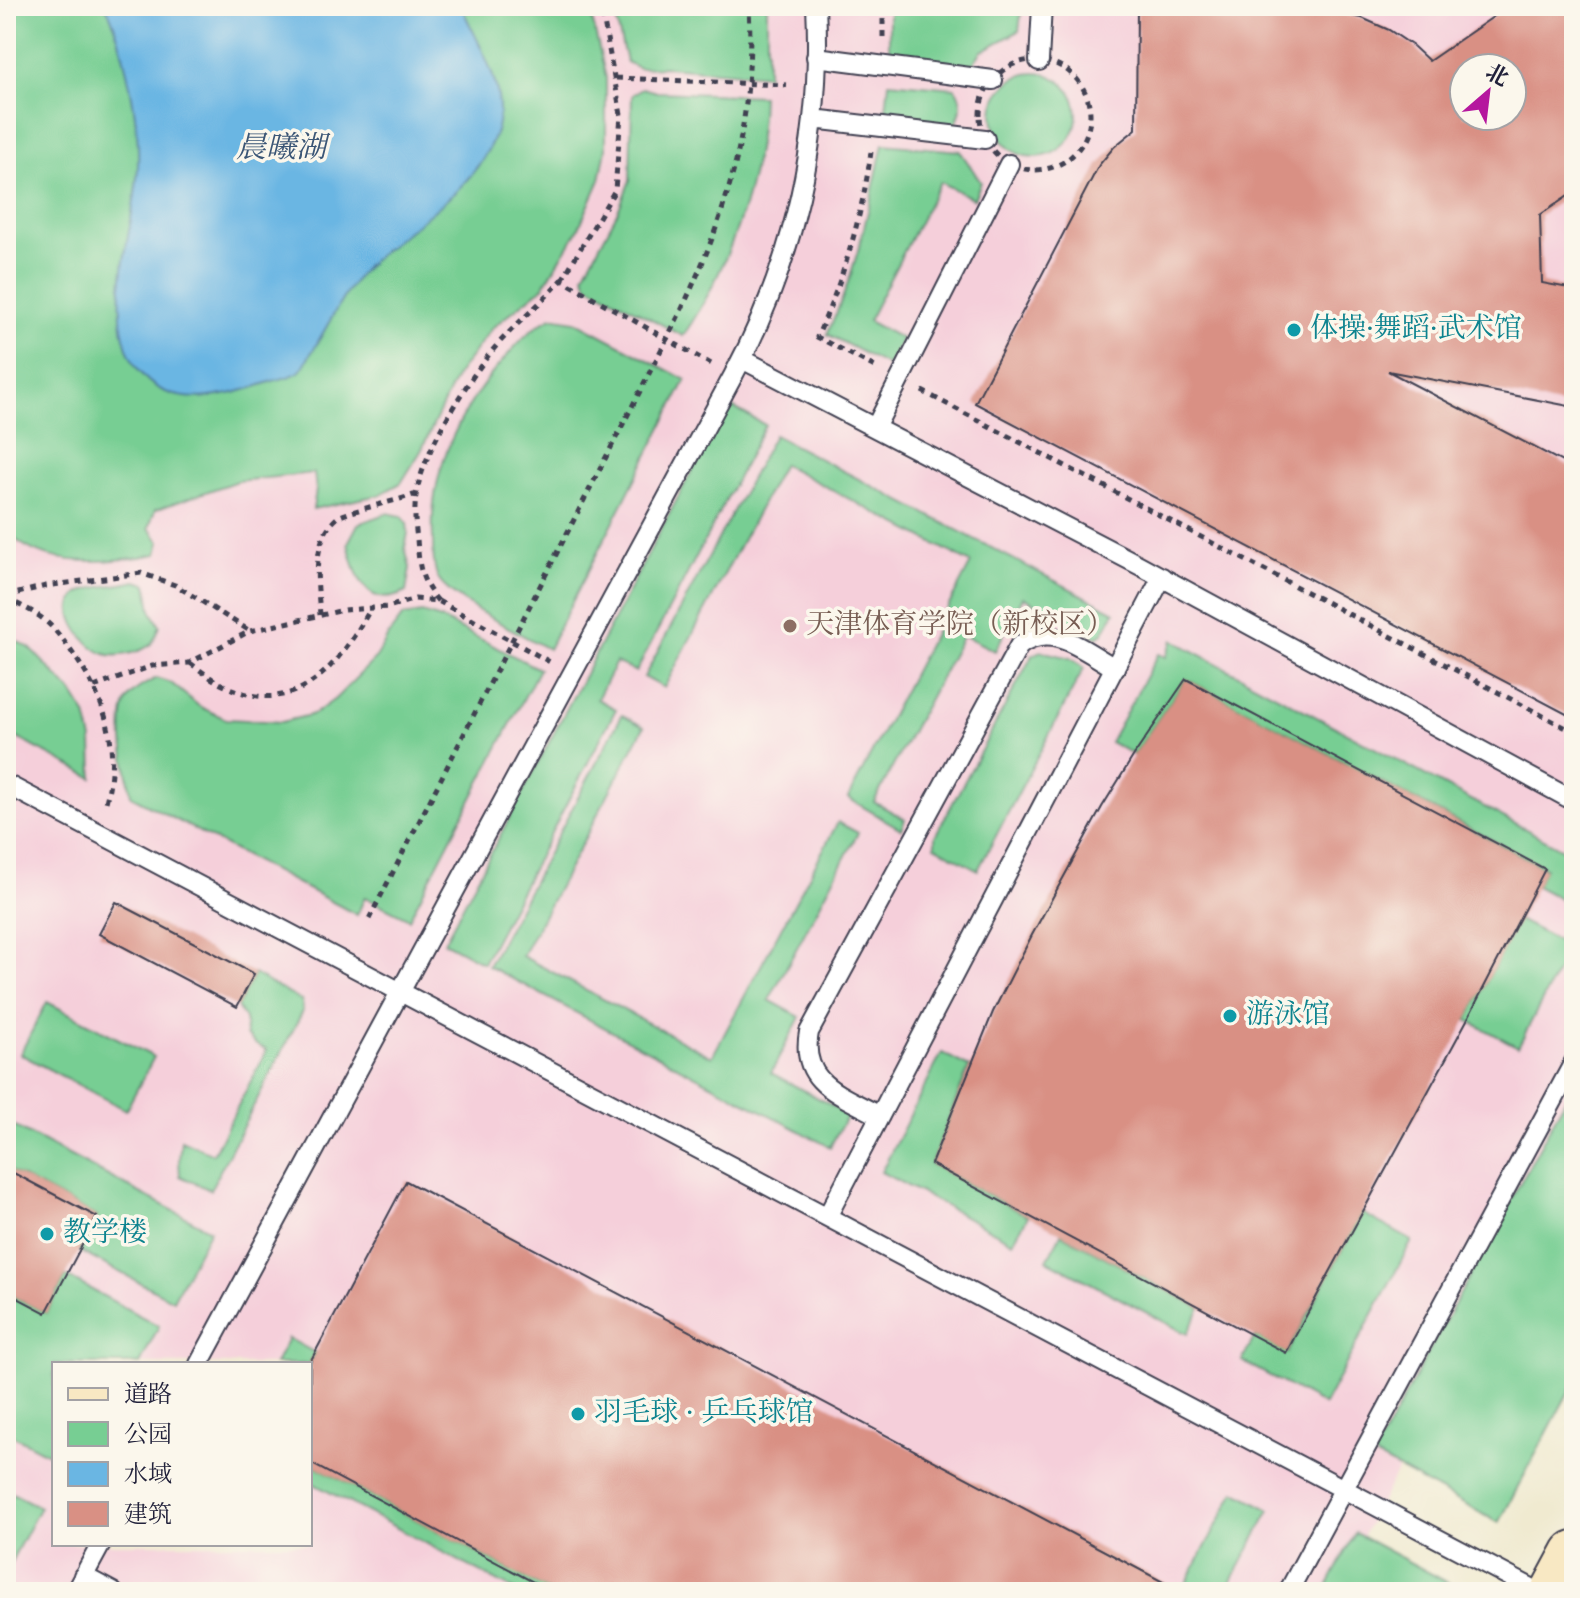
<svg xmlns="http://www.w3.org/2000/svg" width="1580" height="1598" font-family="'Old Standard TT','Noto Serif SC',serif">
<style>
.built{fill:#f5cfda;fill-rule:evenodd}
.green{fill:#77ce93;stroke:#4c7867;stroke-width:2}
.water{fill:#6ab6e3;stroke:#466c8f;stroke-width:2}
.building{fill:#d99084;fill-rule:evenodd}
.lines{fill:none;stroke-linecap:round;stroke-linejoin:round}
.lane-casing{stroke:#414051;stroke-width:22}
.secondary-casing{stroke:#414051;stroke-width:48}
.path{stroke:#414051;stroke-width:5;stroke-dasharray:6 6;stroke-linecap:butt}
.lane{stroke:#fff;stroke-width:18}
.secondary{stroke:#f8e8c3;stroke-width:44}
.culture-dot{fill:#0f9aa8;stroke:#fbf7ec;stroke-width:3}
.education-dot{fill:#8d6e63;stroke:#fbf7ec;stroke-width:3}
.labels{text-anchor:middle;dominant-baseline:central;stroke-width:7;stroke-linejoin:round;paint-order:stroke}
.culture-label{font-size:28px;fill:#0d838f;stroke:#fbf7ec;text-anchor:start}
.education-label{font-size:28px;fill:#785e54;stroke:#fbf7ec;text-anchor:start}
.water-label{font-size:30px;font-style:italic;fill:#3b5676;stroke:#fbf7ec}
</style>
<rect width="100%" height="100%" fill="#fbf7ec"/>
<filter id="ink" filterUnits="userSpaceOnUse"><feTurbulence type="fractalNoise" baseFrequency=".0125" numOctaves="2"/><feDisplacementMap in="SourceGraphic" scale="16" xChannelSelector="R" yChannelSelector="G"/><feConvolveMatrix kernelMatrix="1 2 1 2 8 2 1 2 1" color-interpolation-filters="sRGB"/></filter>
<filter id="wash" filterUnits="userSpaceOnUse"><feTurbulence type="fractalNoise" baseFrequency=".006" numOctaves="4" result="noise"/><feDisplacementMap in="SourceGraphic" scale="32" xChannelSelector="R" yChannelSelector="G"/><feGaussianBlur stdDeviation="1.8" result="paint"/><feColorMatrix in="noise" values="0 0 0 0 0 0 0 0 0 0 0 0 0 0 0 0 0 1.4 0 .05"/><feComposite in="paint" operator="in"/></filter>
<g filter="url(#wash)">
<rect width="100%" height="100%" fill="#f0ead0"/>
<path class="built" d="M6,6H1574V1137L1333,1592H6ZM1464,68H1512V116H1464ZM54,1364H310V1544H54Z"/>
<path class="green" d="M6,6H589L606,78V149L600,180L577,232L543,287L492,328L457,375L421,451L401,483L379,495L313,509L316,490L314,473L237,481L155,510L149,528L160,542L157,554C116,562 54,569 18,541C13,537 10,531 6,526V221L13,177L14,130L6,97Z
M613,6H767V75L665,67L639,68L626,62Z
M889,6H1022L1019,31L982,51L972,65L889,58Z
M993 115a42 42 0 1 1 84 0a42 42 0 1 1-84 0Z
M889,82L955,88C964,101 962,112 955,125L885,118Z
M642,88L657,92L762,96C760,179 730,267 683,336L588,285L584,275L618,211L630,180L632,95Z
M883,144L960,151L981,182L974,199L940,182L868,321L902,339L888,366L827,334C856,275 869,208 883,144Z
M552,317L575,321L686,380L548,649C525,636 451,600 439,580C433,569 433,551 433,538C429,469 461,407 506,357C521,340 532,327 552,317Z
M727,404L765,425L636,672L616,662L597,699L616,709L483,963L444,942Z
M774,435L1115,612L1103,633L1097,637L1023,597L995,651L963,635L874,802L905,819L901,829L848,798L971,563L783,464L664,688L644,677Z
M387,513L401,516L407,523L408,533L405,548L410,568L406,592C366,612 356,576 348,543L358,524Z
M136,581L147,584L151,610L160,626C157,634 154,643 147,647C138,653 115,658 105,654C86,648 54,607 82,592C95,585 120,586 136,581Z
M422,613L441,619L539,669L409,919L365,897L357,915L131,796C128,772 116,722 127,701C132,690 146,684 156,678L171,683L200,707L226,719L282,722L314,714L335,699L376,658L389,634L403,616Z
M6,635L30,648L72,692L86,715L92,740L93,778L6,732Z
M1173,640L1574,855V906L1536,886L1545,868L1186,679L1134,755L1110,742L1158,654L1166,657Z
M1040,651L1070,658L1084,668L978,870L935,846V836L1032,656Z
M622,715L644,727L522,956L712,1057L838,822L858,833L769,1000L800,1017L771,1073L848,1114L830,1147L488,966Z
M1518,920L1570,947L1518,1047L1467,1020Z
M254,974L302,1001L303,1011L210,1190L180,1176L179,1160L181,1140L213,1154L267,1050L255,1044L246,1035L245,1019L237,1007Z
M47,1002L154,1057L126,1110L20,1054Z
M942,1053L969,1067L931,1164L1028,1216L1013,1242L881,1172Z
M1574,1083V1382L1499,1523L1373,1455Z
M8,1123L210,1230L173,1300L79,1251L97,1217L6,1169Z
M1362,1213L1412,1241L1324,1405L1242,1361L1255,1336L1287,1353Z
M1061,1234L1201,1308L1187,1334L1047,1260Z
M66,1276L159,1326L140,1364H54V1457L6,1432V1292L46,1313Z
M288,1338L315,1353L309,1364H275Z
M310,1463L552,1592H518L310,1482Z
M6,1490L40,1507L6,1571Z
M1235,1491L1270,1510L1226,1592H1166L1182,1591Z
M1355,1533L1460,1589L1458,1592H1324Z"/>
<path class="water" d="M106,6H461C478,44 512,94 494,137C470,196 411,223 368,265C345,289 329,324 312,352C308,357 304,368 299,372C292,377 279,379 270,382C233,395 177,412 144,377C96,325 136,227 138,165C140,124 124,43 106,6Z"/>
<g id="blocks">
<path class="building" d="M1137,6H1342V14L1362,18L1389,30L1413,46L1429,61L1509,6H1564L1574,18V192L1540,215L1542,283L1574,289V407L1388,371L1574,468V718L975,403L1099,165L1114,147L1136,129ZM1464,68H1512V116H1464Z
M1186,679L1545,869L1467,1020L1286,1353L931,1164L993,1012L1032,935L1102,807L1134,755Z
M116,902L254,974L237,1007L99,934Z
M6,1169L97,1217L46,1313L6,1292Z
M406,1181L419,1188L1182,1592H552L310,1463V1362Z"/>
</g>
</g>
<g filter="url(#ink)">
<use href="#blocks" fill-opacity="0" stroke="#414051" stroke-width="2"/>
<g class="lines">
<g class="lane-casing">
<path id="lane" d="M816,57L993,80
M1039,61L1042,6
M813,119L985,139
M742,359L1139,565L1574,801
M875,428L1009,164
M6,784L1539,1592
M880,1116C842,1095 799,1084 809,1032L1019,646C1052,621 1084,651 1115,668
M828,1215L1162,577
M199,1364L733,376C794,262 823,136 816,6
M83,1576L113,1592
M75,1592L101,1544
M1288,1592L1574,1062"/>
</g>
<g class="secondary-casing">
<path id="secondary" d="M1553,1592L1574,1553"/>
</g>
<path class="path" d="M883,37V6
M980 115a55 55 0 1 1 110 0a55 55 0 1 1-110 0Z
M616,78L787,85
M871,152C862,216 844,278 817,337L877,368
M562,280L615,190L621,115L601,6
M922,391L1574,732
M6,596L46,586L141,573L175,585L250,631
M6,598C17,604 29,609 39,616C54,626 66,644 76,658C109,707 120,749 105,806
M438,601C420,580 419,566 417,539C415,525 414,510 416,496C423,450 467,380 497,345C518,322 541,303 562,280L711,364
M320,615C318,585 310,541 337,518C344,512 401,500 416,494
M190,663C200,670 210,678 221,684C295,722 338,667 371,608
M94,687L152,666L189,663L250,631L344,610L388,607L415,599L438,601L550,662
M369,919L677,319C728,214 755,124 749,6"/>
<use href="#lane" class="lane"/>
<use href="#secondary" class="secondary"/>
</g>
</g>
<g class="culture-dot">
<circle cx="1294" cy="330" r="8"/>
<circle cx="1230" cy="1016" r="8"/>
<circle cx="47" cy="1234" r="8"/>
<circle cx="578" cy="1414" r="8"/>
</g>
<circle class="education-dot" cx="790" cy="626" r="8"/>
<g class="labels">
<g class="culture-label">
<text x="1310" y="330">体操·舞蹈·武术馆</text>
<text x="1246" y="1016">游泳馆</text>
<text x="63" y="1234">教学楼</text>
<text x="594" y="1414">羽毛球 · 乒乓球馆</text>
</g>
<g class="education-label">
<text x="806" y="626">天津体育学院（新校区）</text>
</g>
<g class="water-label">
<text x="281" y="149">晨曦湖</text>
</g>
</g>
<rect width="1580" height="1598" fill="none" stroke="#fbf7ec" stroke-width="32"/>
<rect x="52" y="1362" width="260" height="184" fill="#fbf7ec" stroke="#a4a2a5" stroke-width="2"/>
<rect x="68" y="1388" width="40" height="12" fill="#f8e8c3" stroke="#a4a2a5" stroke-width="2"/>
<text x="124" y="1402" font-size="24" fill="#22223b">道路</text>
<rect x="68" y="1422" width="40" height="24" fill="#77ce93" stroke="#a4a2a5" stroke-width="2"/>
<text x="124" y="1442" font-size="24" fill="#22223b">公园</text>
<rect x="68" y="1462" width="40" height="24" fill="#6ab6e3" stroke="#a4a2a5" stroke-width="2"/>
<text x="124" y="1482" font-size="24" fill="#22223b">水域</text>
<rect x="68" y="1502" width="40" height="24" fill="#d99084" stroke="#a4a2a5" stroke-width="2"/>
<text x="124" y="1522" font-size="24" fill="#22223b">建筑</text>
<g transform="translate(1488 92) rotate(28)"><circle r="38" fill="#fbf7ec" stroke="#a4a2a5" stroke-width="2"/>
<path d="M0-6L14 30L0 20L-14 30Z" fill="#b5179e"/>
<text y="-12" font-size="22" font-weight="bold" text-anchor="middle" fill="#22223b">北</text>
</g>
</svg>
